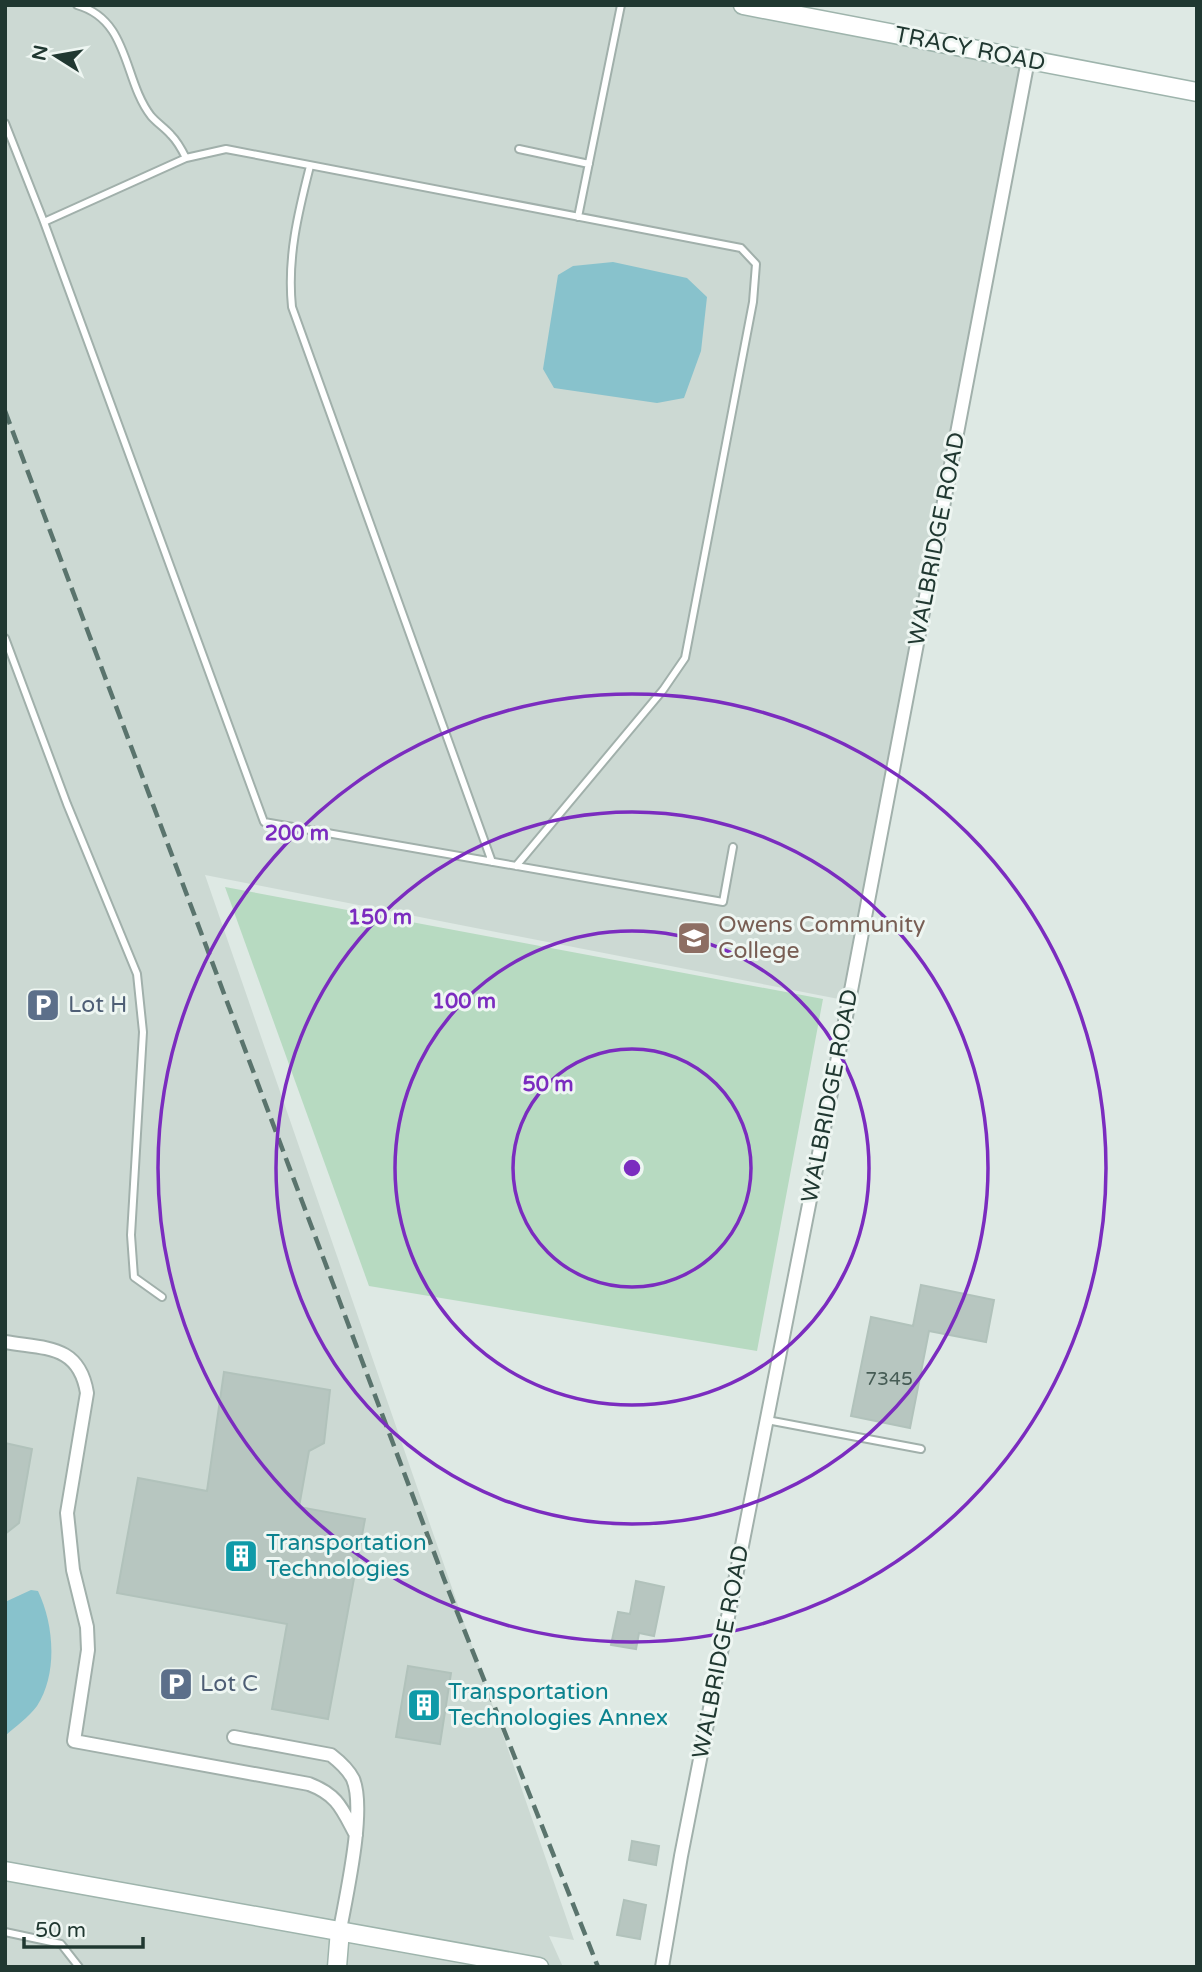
<svg xmlns="http://www.w3.org/2000/svg" width="1202" height="1972" font-family="'Varela Round',sans-serif">
<style>
.built{fill:#ccd9d3}
.green{fill:#b7dac1}
.water{fill:#88c2cc}
.building{fill:#b7c6c0;stroke:#b1c2bb;stroke-width:2}
.lines{fill:none;stroke-linecap:round;stroke-linejoin:round}
.lane-casing{stroke:#a1b0ab;stroke-width:10}
.street-casing{stroke:#a1b0ab;stroke-width:16}
.secondary-casing{stroke:#9eb4ac;stroke-width:21}
.lane{stroke:#fff;stroke-width:6}
.street{stroke:#fff;stroke-width:12}
.secondary{stroke:#fff;stroke-width:18}
.rail{stroke:#5a746d;stroke-width:4.5;stroke-dasharray:14 7;stroke-linecap:butt}
.ring{fill:none;stroke:#7b2cbf;stroke-width:3.5}
.labels{text-anchor:middle;dominant-baseline:central;stroke-width:6;stroke-linejoin:round;paint-order:stroke}
.number-label{font-size:19px;fill:#465c55}
.street-label{font-size:23px;fill:#203831;stroke:#eef6f2}
.education-label{font-size:23px;fill:#785e54;stroke:#eef6f2;text-anchor:start}
.service-label{font-size:23px;fill:#4e5e75;stroke:#eef6f2;text-anchor:start}
.culture-label{font-size:23px;fill:#0d838f;stroke:#eef6f2;text-anchor:start}
.centre{fill:#7b2cbf;stroke:#eef6f2;stroke-width:3.5}
.ring-label{font-size:21px;text-anchor:middle;font-weight:bold;fill:#7b2cbf;stroke:#eef6f2;stroke-width:6;stroke-linejoin:round;paint-order:stroke}
</style>
<rect width="100%" height="100%" fill="#dee9e4"/>
<path class="built" d="M5,5H743L1028,60L849,1001L205,875L574,1940L549,1936L563,1967H5Z"/>
<path class="green" d="M225,887L823,999L757,1351L369,1286Z"/>
<path class="water" d="M613,262L687,278L707,297L701,351L684,398L657,403L554,388L543,369L558,275L573,266Z
M31,1590L38,1591C54,1624 58,1674 37,1706C29,1717 15,1727 5,1736V1602Z"/>
<path class="building" d="M921,1285L994,1300L986,1342L929,1331L910,1428L851,1416L871,1317L913,1326Z
M224,1372L330,1390L324,1443L309,1451L299,1507L365,1519L328,1719L272,1709L287,1624L117,1593L138,1478L207,1491Z
M5,1443L32,1449L19,1523L5,1534Z
M636,1581L664,1587L654,1636L639,1633L636,1649L611,1645L618,1612L630,1614Z
M408,1666L451,1673L440,1744L396,1737Z
M632,1841L659,1846L656,1865L629,1860Z
M624,1900L646,1905L640,1939L617,1935Z"/>
<g class="lines">
<g class="lane-casing">
<path id="lane" d="M77,5C130,20 123,80 151,116C157,123 165,128 171,135C178,142 182,150 186,158
M5,123L44,222
M519,149L589,164
M310,166C298,213 287,258 292,307L492,862
M578,217L621,5
M5,638L67,804L137,974L143,1032L131,1235L134,1277L162,1297
M516,866L663,690L685,658L753,302L756,264L741,248L226,149L186,158L44,222L264,822L723,902L733,847
M767,1420L921,1449
M5,1932L61,1944L79,1967"/>
</g>
<g class="street-casing">
<path id="street" d="M5,1342C45,1349 79,1344 87,1393L67,1513L73,1570L87,1627L88,1650L74,1741L309,1784C338,1795 342,1809 356,1835
M234,1737L331,1755C340,1762 348,1769 353,1779C366,1809 346,1896 340,1930
M662,1967L681,1856L849,1001L1028,60"/>
</g>
<g class="secondary-casing">
<path id="secondary" d="M743,5L1197,92
M5,1871L539,1967
M337,1967L340,1930"/>
</g>
<use href="#lane" class="lane"/>
<use href="#street" class="street"/>
<use href="#secondary" class="secondary"/>
<path class="rail" d="M5,411L444,1579L598,1967"/>
</g>
<g class="ring">
<circle cx="632" cy="1168" r="119"/>
<circle cx="632" cy="1168" r="237"/>
<circle cx="632" cy="1168" r="356"/>
<circle cx="632" cy="1168" r="474"/>
</g>
<defs>
<g id="university-square" transform="scale(1.75)"><rect x="-9" y="-9" width="18" height="18" rx="4" fill="#8d6e63" stroke="#eef6f2"/><path d="M0-5L7-2L0 1L-7-2ZM-4 1L0 2.5L4 1V4Q0 6-4 4Z" fill="#fff"/></g>
<g id="parking-square" transform="scale(1.75)"><rect x="-9" y="-9" width="18" height="18" rx="4" fill="#5c6f8a" stroke="#eef6f2"/><path d="M-3.5-5.5H1a3.5 3.5 0 0 1 0 7H-1V5.5H-3.5ZM-1-3.4V-.6H.8a1.4 1.4 0 0 0 0-2.8Z" fill="#fff"/></g>
<g id="building-square" transform="scale(1.75)"><rect x="-9" y="-9" width="18" height="18" rx="4" fill="#0f9aa8" stroke="#eef6f2"/><path d="M-4-6H4V6H1V3H-1V6H-4ZM-2.5-4.3h1.7v1.8h-1.7ZM.8-4.3h1.7v1.8H.8ZM-2.5-1h1.7V.8h-1.7ZM.8-1h1.7V.8H.8Z" fill="#fff"/></g>
</defs>
<g fill-rule="evenodd">
<use href="#university-square" x="694" y="938"/>
<use href="#parking-square" x="43" y="1005"/>
<use href="#building-square" x="241" y="1556"/>
<use href="#parking-square" x="176" y="1684"/>
<use href="#building-square" x="424" y="1705"/>
</g>
<g class="labels">
<g class="number-label">
<text x="889" y="1379">7345</text>
</g>
<g class="street-label">
<text transform="translate(970 49) rotate(11)">TRACY ROAD</text>
<text transform="translate(937 539) rotate(-79)">WALBRIDGE ROAD</text>
<text transform="translate(830 1096) rotate(-79)">WALBRIDGE ROAD</text>
<text transform="translate(721 1652) rotate(-79)">WALBRIDGE ROAD</text>
</g>
<g class="education-label">
<text x="718" y="925">Owens Community<tspan x="718" dy="26">College</tspan></text>
</g>
<g class="service-label">
<text x="68" y="1005">Lot H</text>
<text x="200" y="1684">Lot C</text>
</g>
<g class="culture-label">
<text x="266" y="1543">Transportation<tspan x="266" dy="26">Technologies</tspan></text>
<text x="448" y="1692">Transportation<tspan x="448" dy="26">Technologies Annex</tspan></text>
</g>
</g>
<circle cx="632" cy="1168" r="10" class="centre"/>
<g class="ring-label">
<text x="297" y="840">200 m</text>
<text x="380" y="924">150 m</text>
<text x="464" y="1008">100 m</text>
<text x="548" y="1091">50 m</text>
</g>
<rect width="1202" height="1972" fill="none" stroke="#203831" stroke-width="14"/>
<g transform="translate(56 56) rotate(281)" stroke="#eef6f2" stroke-width="5" paint-order="stroke">
<path d="M0-5L12 26L0 18L-12 26Z" fill="#203831"/>
<text y="-10" font-size="19" font-weight="bold" text-anchor="middle" fill="#203831">N</text>
</g>
<path d="M24 1937v10h119v-10" fill="none" stroke="#203831" stroke-width="3.5"/>
<text x="35" y="1937" font-size="21" fill="#203831" stroke="#eef6f2" stroke-width="5" paint-order="stroke">50 m</text>
</svg>
